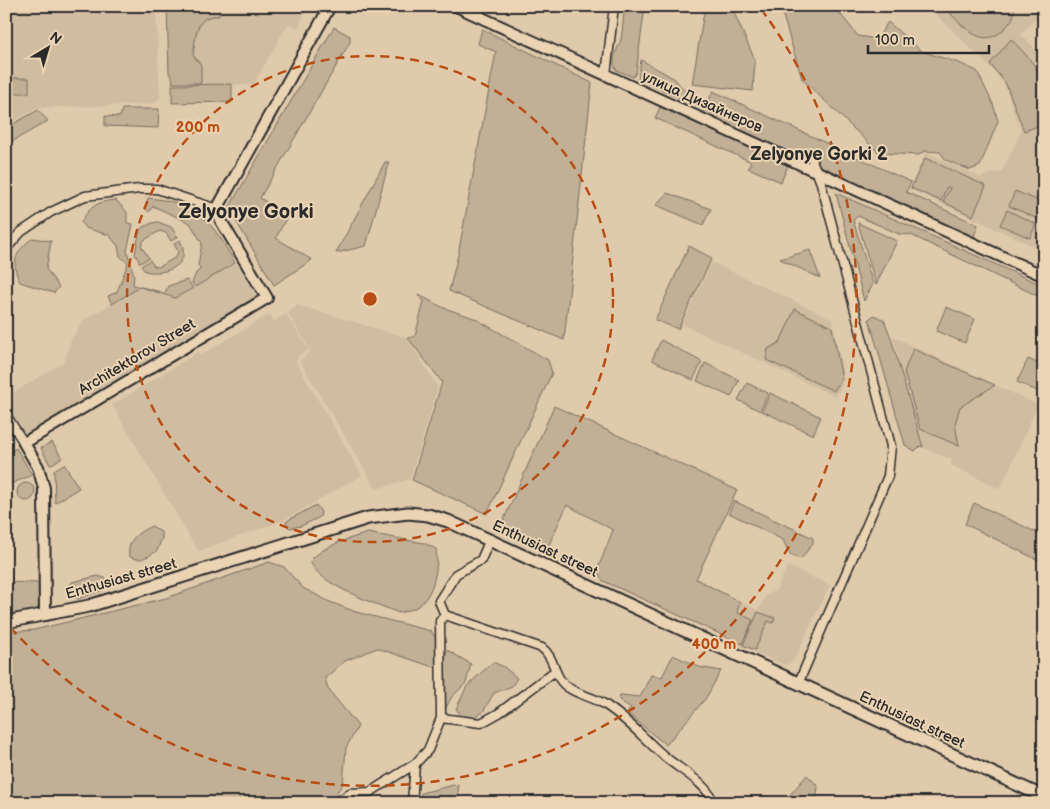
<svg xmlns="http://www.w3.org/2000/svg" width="1050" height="809" font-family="'Balsamiq Sans',sans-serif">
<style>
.built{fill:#d0bca1}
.green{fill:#c1af96;stroke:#766d60}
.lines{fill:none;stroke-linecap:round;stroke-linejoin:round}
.minor-casing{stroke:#2b2b2b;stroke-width:11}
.tertiary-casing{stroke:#2b2b2b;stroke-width:14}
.secondary-casing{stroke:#2b2b2b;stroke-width:15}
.minor{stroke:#ebd4b4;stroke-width:8}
.tertiary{stroke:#ebd4b4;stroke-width:10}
.secondary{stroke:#ebd4b4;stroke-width:11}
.ring{fill:none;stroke:#b94e14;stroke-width:2.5;stroke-dasharray:9 6}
.labels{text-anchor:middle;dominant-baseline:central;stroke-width:4;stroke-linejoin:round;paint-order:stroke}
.street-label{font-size:15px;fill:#2b2b2b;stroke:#ebd4b4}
.quarter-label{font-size:18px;font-weight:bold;fill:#2b2b2b;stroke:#ebd4b4}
.district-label{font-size:20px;font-weight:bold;fill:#2b2b2b;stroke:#ebd4b4}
.centre{fill:#b94e14;stroke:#ebd4b4;stroke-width:2.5}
.ring-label{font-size:15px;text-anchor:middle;font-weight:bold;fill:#b94e14;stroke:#ebd4b4;stroke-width:4;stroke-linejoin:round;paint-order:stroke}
</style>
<rect width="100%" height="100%" fill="#e0caac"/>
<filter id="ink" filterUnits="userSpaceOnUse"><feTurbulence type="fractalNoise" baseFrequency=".02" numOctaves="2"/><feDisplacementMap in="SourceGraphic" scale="10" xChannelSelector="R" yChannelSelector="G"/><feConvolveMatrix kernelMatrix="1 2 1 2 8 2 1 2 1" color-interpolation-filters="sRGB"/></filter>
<g filter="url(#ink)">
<path class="built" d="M6,6H156L160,97L154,104L38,108L6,125Z
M167,6H308L298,28L288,24L253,85L172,83L173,79L169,73Z
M927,6L1044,7V10L1021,34L1044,58V251L909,189L926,152L980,177L1002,171L1021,132L1003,80Z
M236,262L257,298L122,376L22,437L6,411V397L64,362L71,339L84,320L140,287L170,297L179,296Z
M712,262L832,319L844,380L836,397L682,324Z
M297,305L408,338L438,388L410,479L376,489L300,361L311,351L288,313Z
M270,314L274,321L286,314L309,350L298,356L296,362L362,475L284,520L198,551L112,405L198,352L201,355Z
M892,336L1038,405L1000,489L951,465L952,460L924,448Z
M788,566L830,585L793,662L784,665L741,646L753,620L737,612L740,602L758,610L766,596L776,590Z"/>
<path class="green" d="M167,6H220L219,16C195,14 196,37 193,55L201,65V83H172L173,79L169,73Z
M625,6H645L636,73L633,77L616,70C610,57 618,51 621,39C623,29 623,17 625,6Z
M705,6H731L755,60L753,91L692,84Z
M780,6H834L858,36L877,39L888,22L921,51L959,63L977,71L993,104L998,121L980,166L970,170L946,160L940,152L924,151L919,155L879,153L802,79Z
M943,6H1014C1015,18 1011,22 1003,30C980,52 960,22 943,6Z
M334,27L350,36V42L260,198L268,203V207L287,217L276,238L312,260L274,285L233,216L230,206Z
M482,29L592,83L564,340L449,291L458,255L496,52L478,44Z
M1011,39C1045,74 1044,77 1044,124L1024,131L1006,84L990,64Z
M641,60L675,79L692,100L690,103L638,79Z
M6,78H29V93H6Z
M232,84V102L172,103V85Z
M713,91L911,182L906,192L978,225L973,239L792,156L781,182L748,168L751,162L655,118L660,107L698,124Z
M122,109H159L158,128L105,126V116L120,117Z
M38,110L48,121L6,145V128Z
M925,158L986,186L973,216L943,202L950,188L947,187L941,201L911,188Z
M385,162H389L366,246L336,253Z
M1015,191L1044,203L1038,219L1009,206Z
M667,193L711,209L703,225L656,205Z
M836,193L1044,286V299L911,235L899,234L858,216L853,220L873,284L864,301Z
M148,198C197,202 213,222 235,263L195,287L192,283L196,273L201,269L198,265L202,243L190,223L153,206L149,212L145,208Z
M116,200L127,212V223L133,224L127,251L134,275L133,285L165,293L168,286L187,280L193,288L175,298L140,287L112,304L108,296L117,292L128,263L120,256L118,246L109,235L85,228L81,222C90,207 97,201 116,200Z
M1007,210L1036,224L1030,238L1000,225Z
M158,222L171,227L178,237L171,241L166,233L160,231L144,240L141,246L149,258L140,263L135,254L140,229L152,223Z
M858,223L897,241L876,285Z
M33,238L51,241L46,269L59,287L54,293L20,282C10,263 16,250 33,238Z
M180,240C193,265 166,276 145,271L141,266L150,260L154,266L159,267L176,257L178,251L174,244Z
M689,246L712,258L678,329L655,320Z
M810,250L820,278L780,259Z
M417,294L444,308L474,318L548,360L552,373L487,514L412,480L442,382L408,338L415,336L424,301Z
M946,307L975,319L965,343L936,331Z
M795,309L832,327L842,379L834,391L766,360L768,349L780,342Z
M874,315L884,320L890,335L923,447L920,446L915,451L905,445L869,319Z
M661,340L702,362L693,380L652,360Z
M913,349L995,385L960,407L955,424L959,446L920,429L904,372Z
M1028,359L1044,366V394L1017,382Z
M705,363L739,380L731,397L697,381Z
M747,383L768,393L760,411L738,400Z
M770,393L821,417L813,435L762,411Z
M554,406L737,490L696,579L740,602L737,612L753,620L742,644L603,581L597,571L613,530L567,505L548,547L501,526Z
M52,442L62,458L50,465L41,448Z
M16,448L32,475L6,486V454Z
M64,464L79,488L55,503L54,470Z
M17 492a9 9 0 1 1 18 0a9 9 0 1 1-18 0Z
M734,501L813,538V543L801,559L790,555L783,540L729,513Z
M974,503L1044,536V563L965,524Z
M316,505L321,512L320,517L301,526L290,528L286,525V522L290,519Z
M152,526L162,533V538L157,551C148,556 140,563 129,556C127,540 138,532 152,526Z
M368,533L424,543L436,549C439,566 434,595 418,606C413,610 405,611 399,613C377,604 318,585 310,561C324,545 348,539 368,533Z
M269,562L284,567L303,588L330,602L356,612L431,631L436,638V668L377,648L345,661L325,678L328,689L358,726L346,748L343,784L329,803H6V632L34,630L166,598Z
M98,576L105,578L107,584L104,590L78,599L72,596L68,588L72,582Z
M6,582L40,583L41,604L32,614L6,615Z
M758,612L775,618L773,623L768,621L755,650L743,645Z
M447,650L471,664L466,683L451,698L445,710L442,672Z
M673,655L699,667L721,671L706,698L666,745L627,713L631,708L619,700L620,695L640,697L651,675L662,677Z
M493,662L504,667L517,678L512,686L494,693L483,712L471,719L463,717L456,709L467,686Z
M807,775L818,786L816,803H783Z
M458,784L459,803H420L421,793Z"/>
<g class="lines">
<g class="minor-casing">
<path id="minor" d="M476,6L482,18
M606,75L614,6
M6,249L21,232L51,212L85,196L139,189H157L217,209
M6,415L24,443
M490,539L481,560L456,574L439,601L445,615L542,648C556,658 553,679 569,688C579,695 593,697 604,704C627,718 644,739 664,756C680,770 706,782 714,803
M798,684L888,476L891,446L821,183L812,160
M441,718L481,723L499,713L555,671
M336,803L350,793L370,792L415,764
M412,803L415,764L428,750L441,718L440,621L445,615"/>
</g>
<g class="tertiary-casing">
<path id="tertiary" d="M456,6L1044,276
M45,615L44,488L38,467L24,443L267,298L221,221L217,209L330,6"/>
</g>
<g class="secondary-casing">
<path id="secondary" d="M6,622L89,606L368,518L408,513L428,515L448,521L1044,797"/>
</g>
<use href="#minor" class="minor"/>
<use href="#tertiary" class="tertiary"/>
<use href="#secondary" class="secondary"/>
</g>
</g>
<g class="ring">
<circle cx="370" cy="299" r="243"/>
<path d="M761 9A487 487 0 0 1 8 625"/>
</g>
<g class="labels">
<g class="street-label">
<text transform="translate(702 102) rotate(24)">улица Дизайнеров</text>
<text transform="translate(137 357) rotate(-31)">Architektorov Street</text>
<text transform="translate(545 549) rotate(25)">Enthusiast street</text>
<text transform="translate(121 579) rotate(-16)">Enthusiast street</text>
<text transform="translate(912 720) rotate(25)">Enthusiast street</text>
</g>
<g class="quarter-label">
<text x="819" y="154">Zelyonye Gorki 2</text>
</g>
<g class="district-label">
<text x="246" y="212">Zelyonye Gorki</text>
</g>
</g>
<circle cx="370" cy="299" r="8" class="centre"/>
<g class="ring-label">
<text x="198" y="132">200 m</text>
<text x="714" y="649">400 m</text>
</g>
<rect width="1050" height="809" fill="none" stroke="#ebd4b4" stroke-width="25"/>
<rect x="12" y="12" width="1025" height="784" fill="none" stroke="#2b2b2b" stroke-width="2" filter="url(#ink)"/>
<g transform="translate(48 48) rotate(38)" stroke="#ebd4b4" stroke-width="4" paint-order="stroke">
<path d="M0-4L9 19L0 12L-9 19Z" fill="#2b2b2b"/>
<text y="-8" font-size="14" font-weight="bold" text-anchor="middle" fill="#2b2b2b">N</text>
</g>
<path d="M868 45v8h121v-8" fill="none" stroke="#2b2b2b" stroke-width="2.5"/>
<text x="875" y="45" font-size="15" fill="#2b2b2b" stroke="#ebd4b4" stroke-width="4" paint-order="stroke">100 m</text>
</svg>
